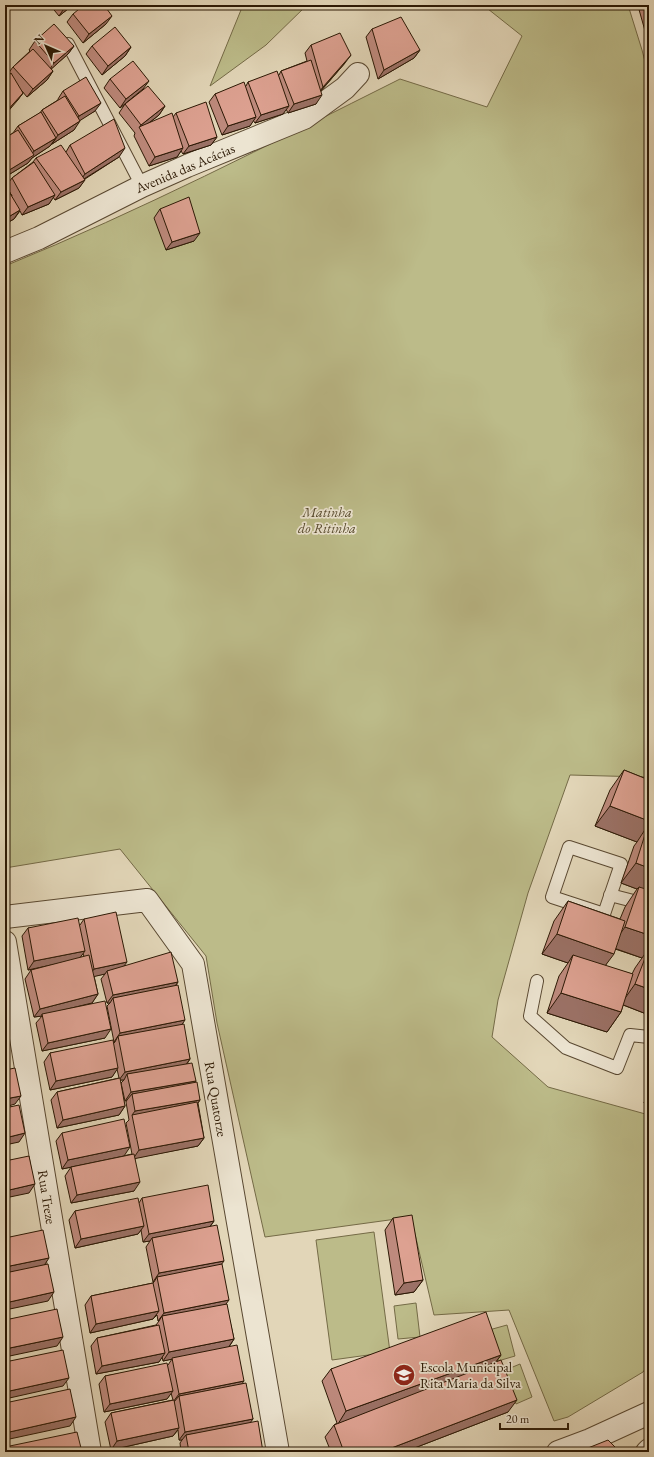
<svg xmlns="http://www.w3.org/2000/svg" width="654" height="1457" font-family="'EB Garamond',serif">
<style>
.green{fill:#bcbb89;stroke:#746a46}
.lines{fill:none;stroke-linecap:round;stroke-linejoin:round}
.service-casing{stroke:#594831;stroke-width:14}
.minor-casing{stroke:#594831;stroke-width:24}
.tertiary-casing{stroke:#594831;stroke-width:24}
.service{stroke:#ece4d1;stroke-width:12}
.minor{stroke:#ece4d1;stroke-width:22}
.tertiary{stroke:#ece4d1;stroke-width:22}
.wall{fill:#be8a7d;stroke:#2b1804;fill-rule:evenodd}
.shaded-wall{fill:#9b7166;stroke:#2b1804}
.building{fill:#dda191;stroke:#2b1804}
.labels{text-anchor:middle;dominant-baseline:central;stroke-width:3.5;stroke-linejoin:round;paint-order:stroke}
.street-label{font-size:14px;fill:#2b1804;stroke:#ece4d1}
.park-label{font-size:14px;font-style:italic;fill:#56492c;stroke:#ece4d1}
.poi-label{font-size:14px;fill:#2b1804;stroke:#ece4d1;text-anchor:start}
</style>
<rect width="100%" height="100%" fill="#e2d6b8"/>
<filter id="stains"><feTurbulence type="fractalNoise" baseFrequency=".005" numOctaves="4"/><feColorMatrix values="0 0 0 0 .2 0 0 0 0 .09 0 0 0 0 .02 0 0 0 .5 -.17"/></filter>
<radialGradient id="worn" r=".72"><stop offset=".6" stop-color="#630" stop-opacity="0"/><stop offset="1" stop-color="#630" stop-opacity=".3"/></radialGradient>
<path class="green" d="M243,5H307L266,45L210,86Z
M483,5H628L642,50L649,77V779L644,777L570,775L528,893L498,1000L492,1037L548,1087L649,1115V1364L643,1372L568,1417L554,1421L509,1310L434,1315L411,1217L265,1237L217,1023L206,956L120,849L5,868V266C140,211 270,144 400,79L487,107L522,36Z
M374,1232L390,1352L332,1360L316,1240Z
M416,1303L420,1337L398,1339L394,1306Z
M507,1325L515,1356L498,1361L489,1330Z
M520,1364L532,1397L516,1404L503,1371Z"/>
<g class="lines">
<g class="service-casing">
<path id="service" d="M68,44L142,186
M569,847L621,864L604,914L552,897Z
M610,895L649,905
M537,981L530,1016L566,1048L617,1068L630,1035L649,1037"/>
</g>
<g class="minor-casing">
<path id="minor" d="M5,252L39,238L142,186L187,166L304,118L345,88L358,74
M5,917L147,900L193,964L278,1452
M5,942L90,1452"/>
</g>
<g class="tertiary-casing">
<path id="tertiary" d="M558,1452L590,1440L649,1413
M647,1452L649,1450"/>
</g>
<use href="#service" class="service"/>
<use href="#minor" class="minor"/>
<use href="#tertiary" class="tertiary"/>
</g>
<path class="wall" d="M50,5H73L59,16Z
M638,5H649V45L638,6Z
M73,14L106,24L83,43L67,22Z
M372,29L420,50L414,58L378,79L366,37Z
M35,41L74,46L68,54L51,69L53,71L47,80L27,97L22,91L23,93L17,101L7,75L13,67L30,51L29,50Z
M311,45L345,63L321,91L316,104L288,113L286,109L283,114L255,123L253,120L250,126L222,135L209,102L215,94L246,86L248,82L279,75L281,71L307,61L305,53Z
M92,46L131,47L125,56L102,75L86,54Z
M110,79L143,89L120,108L104,88Z
M63,91L95,111L79,120L74,130L52,144L50,146L32,158L28,163L5,177V138L13,133L18,126L40,113L42,110L58,100V99Z
M125,104L165,106L159,115L148,124L173,117L176,113L217,137L211,145L183,154L181,151L177,157L149,166L134,136L135,133L119,113Z
M70,145L119,157L85,179L79,188L55,200L53,197L49,204L22,215L20,211L14,219L5,224V185L12,196L6,186L12,178L33,162L36,158L66,152Z
M160,209L194,241L166,250L154,218Z
M624,770L649,780V1015L623,1005L621,1012L607,1032L547,1013L559,976L568,963L542,954L554,921L568,901L620,919L625,907L637,889L621,883L634,846L637,842L595,826L610,790ZM615,949L642,958L635,968L632,974L605,966Z
M84,919L125,966L178,982L176,985L182,1024L190,1059L187,1064L200,1100L198,1103L204,1138L198,1146L135,1158L134,1191L71,1203L65,1176L71,1167L132,1154L126,1123L129,1120L126,1102L127,1100L125,1101L121,1083L124,1080H120L125,1106L119,1115L57,1128L51,1100L57,1092L119,1078L117,1069L112,1077L50,1090L44,1062L50,1053L113,1044L115,1042H114L107,1006L110,1003H107L101,979L105,974L94,976L98,994L92,1003L63,1010L105,1038L42,1051L36,1023L42,1016L34,1017L25,979L31,970L52,965L28,970L22,936L28,928L80,925ZM83,953L84,957L80,958Z
M649,1087V1104L644,1103Z
M62,1133L124,1156L62,1169L56,1141Z
M142,1198L214,1221L210,1227L221,1265L226,1304L234,1339L229,1347L242,1384L253,1419L250,1422L263,1452H181L180,1443L182,1440H179L178,1430L173,1436L111,1450L105,1422L111,1413L173,1400L171,1393L167,1399L104,1412L99,1384L105,1376L168,1365L172,1359L163,1361L162,1357L159,1362L96,1374L91,1346L97,1338L156,1325L159,1321H158L157,1315L153,1319L90,1333L85,1305L91,1296L153,1283L154,1282H153L146,1247L150,1241L143,1242L141,1230L138,1234L75,1248L69,1220L75,1211L139,1203Z
M393,1218L423,1280L414,1292L395,1295L385,1230Z
M501,1355L496,1362L508,1412L404,1452H331L325,1437L334,1425L337,1423L322,1381L331,1369Z"/>
<path class="shaded-wall" d="M68,5H73L59,16L65,7Z
M112,16L106,24L83,43L89,34Z
M9,28L5,34V31Z
M74,46L68,54L48,72L54,63Z
M131,47L125,56L102,75L108,66Z
M420,50L414,58L378,79L384,70Z
M351,55L345,63L317,95L323,87Z
M53,71L47,80L27,97L33,89Z
M149,81L143,89L120,108L126,99Z
M23,93L17,101L5,115V113Z
M322,95L316,104L288,113L294,104Z
M101,103L95,111L73,125L79,116Z
M165,106L159,115L141,129L140,127L141,125Z
M289,106L283,114L255,123L261,115Z
M256,117L250,126L222,135L228,126Z
M80,121L74,130L52,144L58,135Z
M217,137L211,145L183,154L189,146Z
M56,138L50,146L32,158L28,163L5,177V174L6,172L30,157L34,151Z
M125,148L119,157L79,182L85,174Z
M183,148L177,157L149,166L155,157Z
M85,180L79,188L55,200L61,192Z
M55,195L49,204L22,215L28,207Z
M20,210L14,219L5,224V219Z
M200,233L194,241L166,250L172,242Z
M610,806L649,821V842L648,825L637,842L595,826Z
M636,863L649,868V893L639,887L637,889L621,883Z
M625,927L649,935V960V948L642,958L611,947Z
M557,934L614,954L599,974L573,955L568,963L542,954Z
M85,951L79,959L28,970L34,961Z
M127,962L121,970L107,971L105,974L88,978L94,969Z
M178,982L172,990L113,998L110,1003H107L113,995Z
M635,984L649,989V1015L621,1004Z
M561,993L621,1012L607,1032L547,1013Z
M98,994L92,1003L43,1015L42,1014V1016L34,1017L40,1009Z
M185,1020L179,1029L118,1036L115,1042H114L120,1033Z
M111,1029L105,1038L42,1051L48,1043Z
M9,1057L5,1063V1058Z
M190,1059L184,1067L127,1074L124,1080H119L125,1072Z
M118,1068L112,1077L50,1090L56,1081Z
M196,1081L190,1089L132,1094L127,1100L125,1101L131,1092Z
M21,1096L15,1104L5,1107V1099Z
M649,1096V1104L644,1103Z
M200,1100L194,1108L132,1115L135,1111Z
M125,1106L119,1115L57,1128L63,1120Z
M25,1133L19,1142L5,1145V1138Z
M204,1138L198,1146L133,1159L139,1150Z
M130,1147L124,1156L62,1169L68,1160Z
M140,1182L134,1191L71,1203L77,1195Z
M35,1184L29,1193L5,1198V1191Z
M214,1221L208,1229L152,1238L150,1241L143,1242L149,1234Z
M144,1226L138,1234L75,1248L81,1239Z
M49,1258L43,1267L5,1275V1267Z
M224,1261L218,1269L157,1277L154,1282H153L159,1273Z
M423,1280L414,1292L395,1295L404,1283Z
M54,1292L48,1301L5,1310V1303Z
M229,1300L223,1308L162,1316L159,1321H158L164,1313Z
M159,1311L153,1319L90,1333L96,1324Z
M63,1337L57,1346L5,1357V1349Z
M234,1339L228,1348L163,1361L169,1352Z
M165,1353L159,1362L96,1374L102,1366Z
M501,1355L492,1367L338,1424L346,1411Z
M69,1378L63,1386L5,1399V1392Z
M244,1381L238,1389L179,1396L174,1402H173L179,1394Z
M173,1391L167,1399L104,1412L110,1404Z
M517,1400L508,1412L404,1452H381Z
M76,1417L70,1426L5,1440V1433Z
M253,1419L247,1427L186,1435L182,1440H179L185,1432Z
M179,1428L173,1436L111,1450L117,1441Z"/>
<path class="building" d="M63,5H68L65,7Z
M84,5H104L112,16L89,34L73,14Z
M401,17L420,50L384,70L372,29Z
M5,22L9,28L5,31Z
M54,24L74,46L54,63L35,41Z
M115,27L131,47L108,66L92,46Z
M340,33L351,55L323,87L311,45Z
M33,49L53,71L33,89L13,67Z
M311,60L322,95L294,104L281,71Z
M133,61L149,81L126,99L110,79Z
M277,71L289,106L261,115L248,82Z
M11,73L23,93L5,113V80Z
M86,77L101,103L79,116L63,91Z
M244,82L256,117L228,126L215,94Z
M148,86L165,106L141,125L125,104Z
M65,96L80,121L58,135L42,110Z
M206,102L217,137L189,146L176,113Z
M41,112L56,138L34,151L18,126Z
M172,113L183,148L155,157L139,127Z
M114,119L125,148L85,174L70,145Z
M18,130L34,155L6,172L5,169V138Z
M61,145L85,180L61,192L36,158Z
M34,162L55,195L28,207L12,178Z
M5,185L20,210L5,219Z
M189,197L200,233L172,242L160,209Z
M624,770L649,780V821L610,806Z
M648,825L649,826V868L636,863Z
M639,887L649,890V935L625,927Z
M568,901L625,921L614,954L557,934Z
M116,912L127,962L94,969L84,919Z
M78,918L85,951L34,961L28,928Z
M649,948V989L635,984Z
M171,952L178,982L113,995L107,971Z
M89,955L98,994L40,1009L31,970Z
M573,955L633,974L621,1012L561,993Z
M178,985L185,1020L120,1033L113,998Z
M105,1001L111,1029L48,1043L42,1014Z
M184,1024L190,1059L125,1072L118,1036Z
M5,1038L9,1057L5,1058Z
M113,1040L118,1068L56,1081L50,1053Z
M192,1063L196,1081L131,1092L127,1074Z
M15,1068L21,1096L5,1099V1070Z
M120,1078L125,1106L63,1120L57,1092Z
M197,1082L200,1100L135,1111L132,1094Z
M197,1102L204,1138L139,1150L132,1115Z
M19,1105L25,1133L5,1138V1108Z
M124,1119L130,1147L68,1160L62,1133Z
M134,1154L140,1182L77,1195L71,1167Z
M29,1156L35,1184L5,1191V1161Z
M208,1185L214,1221L149,1234L142,1198Z
M138,1198L144,1226L81,1239L75,1211Z
M412,1215L423,1280L404,1283L393,1218Z
M217,1225L224,1261L159,1273L152,1238Z
M43,1230L49,1258L5,1267V1238Z
M48,1264L54,1292L5,1303V1273Z
M222,1264L229,1300L164,1313L157,1277Z
M153,1283L159,1311L96,1324L91,1296Z
M227,1304L234,1339L169,1352L162,1316Z
M57,1309L63,1337L5,1349V1320Z
M486,1312L501,1355L346,1411L331,1369Z
M159,1325L165,1353L102,1366L97,1338Z
M237,1345L244,1381L179,1394L172,1358Z
M63,1350L69,1378L5,1392V1362Z
M501,1360L517,1400L381,1452H344L334,1425Z
M167,1363L173,1391L110,1404L105,1376Z
M246,1383L253,1419L185,1432L179,1396Z
M70,1389L76,1417L5,1433V1403Z
M174,1400L179,1428L117,1441L111,1413Z
M258,1421L263,1452H189L186,1435Z
M77,1432L82,1452H6L5,1447Z
M608,1440L615,1447L610,1452H578Z"/>
<defs>
<g id="school-disc" transform="scale(1.15)"><circle r="9.5" fill="#8f2418" stroke="#ece4d1"/><path d="M0-5L7-2L0 1L-7-2ZM-4 1L0 2.5L4 1V4Q0 6-4 4Z" fill="#fff"/></g>
</defs>
<g fill-rule="evenodd">
<use href="#school-disc" x="404" y="1375"/>
</g>
<g class="labels">
<g class="street-label">
<text transform="translate(185 168) rotate(-23)">Avenida das Acácias</text>
<text transform="translate(216 1099) rotate(80)">Rua Quatorze</text>
<text transform="translate(47 1197) rotate(81)">Rua Treze</text>
</g>
<g class="park-label">
<text x="327" y="512">Matinha<tspan x="327" dy="16">do Ritinha</tspan></text>
</g>
<g class="poi-label">
<text x="420" y="1367">Escola Municipal<tspan x="420" dy="16">Rita Maria da Silva</tspan></text>
</g>
</g>
<rect width="654" height="1457" fill="none" stroke="#e2d6b8" stroke-width="20"/>
<rect x="6" y="6" width="642" height="1445" fill="none" stroke="#2b1804" stroke-width="2"/>
<rect x="10" y="10" width="634" height="1437" fill="none" stroke="#2b1804"/>
<g transform="translate(46 46) rotate(315)" stroke="#ece4d1" stroke-width="3" paint-order="stroke">
<path d="M0-3L7 15L0 10L-7 15Z" fill="#2b1804"/>
<text y="-6" font-size="11" font-weight="bold" text-anchor="middle" fill="#2b1804">N</text>
</g>
<path d="M500 1423v6h68v-6" fill="none" stroke="#2b1804" stroke-width="2"/>
<text x="506" y="1423" font-size="12" fill="#2b1804" stroke="#ece4d1" stroke-width="3" paint-order="stroke">20 m</text>
<rect width="100%" height="100%" filter="url(#stains)"/>
<rect width="100%" height="100%" fill="url(#worn)"/>
</svg>
